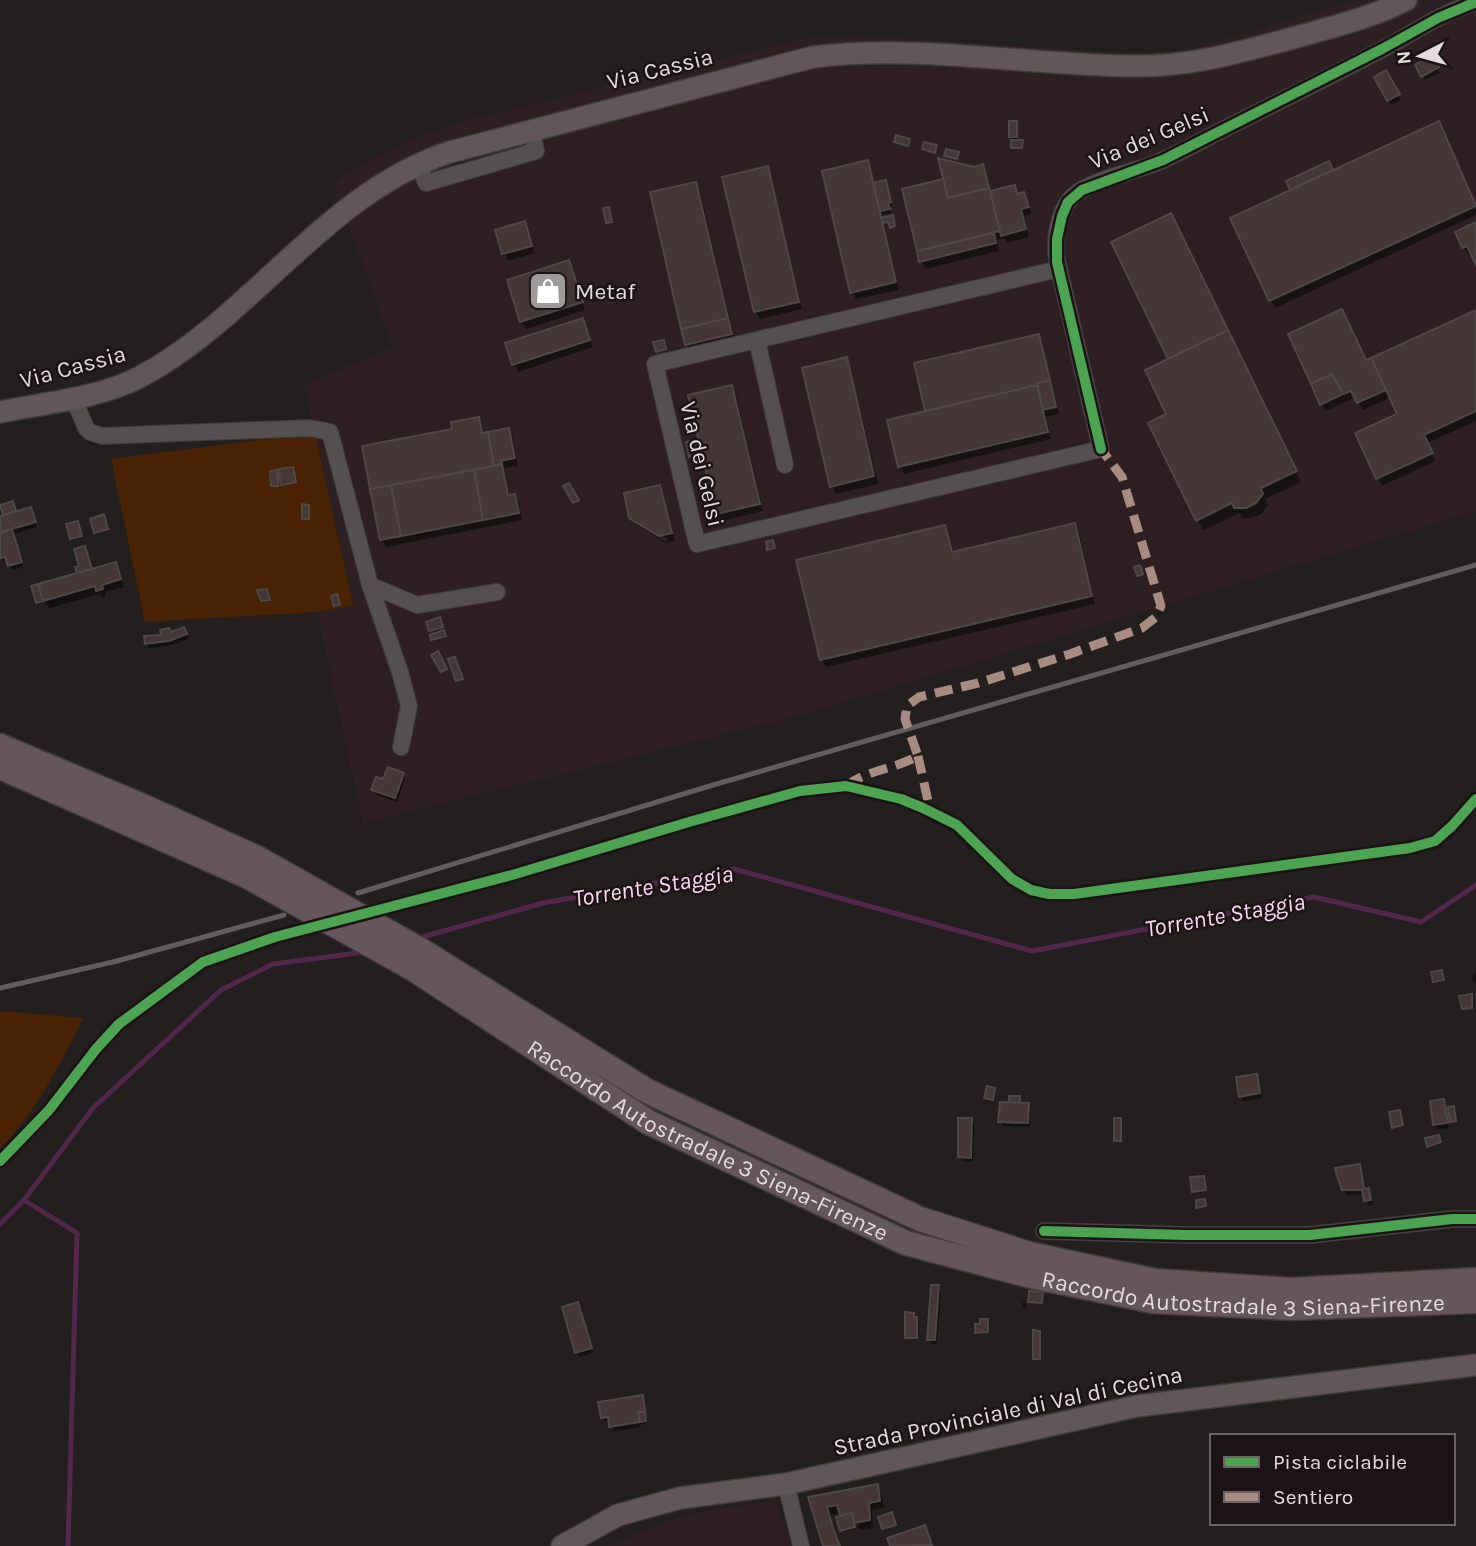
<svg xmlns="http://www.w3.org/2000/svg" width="1476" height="1546" font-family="Karla,sans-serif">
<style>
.built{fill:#2e2022}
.green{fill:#4a2204}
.shadow{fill:#0007}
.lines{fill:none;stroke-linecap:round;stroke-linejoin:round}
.stream{stroke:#53274c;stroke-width:5}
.building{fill:#443736;stroke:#4d4848;stroke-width:2}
.minor-casing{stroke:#3f3b3b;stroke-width:18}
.major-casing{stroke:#3f3b3b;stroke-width:24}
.highway-casing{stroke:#3f3b3b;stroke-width:27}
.minor{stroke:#545050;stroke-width:16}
.major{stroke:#61565a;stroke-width:21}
.highway{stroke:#64565b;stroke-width:24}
.rail{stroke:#605d5d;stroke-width:5}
.highway-bridge-casing{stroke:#3f3b3b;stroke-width:27;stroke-linecap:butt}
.highway-bridge{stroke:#64565b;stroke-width:24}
.quiet{stroke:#a88b81;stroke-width:9;stroke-dasharray:18 9;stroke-linecap:butt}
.cycleway-casing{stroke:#1c1314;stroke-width:15}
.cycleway{stroke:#4ca352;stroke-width:10}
.labels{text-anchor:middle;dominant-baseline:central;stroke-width:5;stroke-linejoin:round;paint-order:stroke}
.street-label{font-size:23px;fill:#e2dcdc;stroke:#1c1314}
.poi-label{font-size:23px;fill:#e2dcdc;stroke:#1c1314;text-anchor:start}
.water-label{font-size:24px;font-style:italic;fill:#f9d9f2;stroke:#1c1314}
</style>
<rect width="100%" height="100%" fill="#231f1f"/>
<path class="built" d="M1356,0H1476V511L795,717L363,823L317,612L353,605L304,384L393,348L333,183L359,165L410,140L464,121L812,37L851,35L1111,52H1182Z
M775,1499L791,1546H607L681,1516Z"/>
<path class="green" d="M315,433L353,605L317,612L145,622L111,459Z
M0,1011L84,1018C60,1062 37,1113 0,1148Z"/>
<path class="shadow" d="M1439,54L1444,63L1437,67L1440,73L1425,80L1417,65Z
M1385,72L1401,100L1391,105L1376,77Z
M1016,123L1017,142H1022V149H1014L1013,139L1010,137Z
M1442,131L1476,204V215L1275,308L1233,219L1293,191L1289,182L1328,164L1333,172Z
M867,162L875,185L885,182L888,187L892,207H889L891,213L882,215L883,219L890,223L884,224L899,290L856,299L852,292Z
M982,166L991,193L1014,187L1019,195L1024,194L1032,214L1024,216L1029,237L1007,243L1005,238L997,240L999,251L925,269L921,261L904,190L946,180Z
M767,168L771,176L802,309L760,319L755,312L724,178Z
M696,184L700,192L735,341L691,352L687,344Z
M524,223L535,253L508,261L497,231Z
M1476,224V261L1472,253L1468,255L1457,233Z
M1176,226L1301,482L1265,499L1268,505L1261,514L1252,518H1242L1239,513L1204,530L1198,520L1171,359Z
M569,262L585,310L526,329L521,321Z
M1476,311V421L1427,443L1435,461L1382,486L1357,434L1399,415L1391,397L1363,410L1356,397L1326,411L1322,404L1366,362Z
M582,320L593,347L518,372L507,344Z
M1038,336L1042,344L1059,414L1046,417L1051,439L904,474L900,466L927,413L916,365Z
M846,359L850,367L878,484L836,494L832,486Z
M732,387L736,394L763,511L722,521L717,513L704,455L692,458L688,444L700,441Z
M478,418L484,434L508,430L513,437L518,466L504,468L510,496H514L519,503L522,520L386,547L382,539L364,448L454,430Z
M659,487L663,495L675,541L665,543L634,523L666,542L668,539L631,517Z
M13,505L16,514H33L37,527L14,534L23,567L12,570L8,561L4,562L0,554V536L3,535L0,518L5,516L4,515Z
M1074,525L1079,533L1095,604L826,667L821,659L944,527L953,553Z
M115,565L124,587L105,592L106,596L102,598L100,594L49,608L45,602H38L91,571Z
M171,634H186L188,639L172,645L149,648L147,643Z
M403,774L405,779L397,802L376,795L373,790L384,781Z
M1475,973H1476V983L1472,980Z
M1256,1076L1262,1098L1243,1101L1240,1096Z
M1011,1098H1019L1020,1105H1028L1030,1110V1127L1003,1126L1000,1121L1010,1104Z
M1443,1101L1449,1128L1438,1129L1435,1125Z
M971,1120L974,1125L973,1162L962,1161L959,1157Z
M1359,1166L1365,1191L1369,1190L1371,1195L1373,1204L1368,1205L1365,1194L1346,1195L1344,1190Z
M938,1287L941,1292L937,1344H932L929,1339Z
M1022,1302L1026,1304V1309H1024Z
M580,1308L593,1353L579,1357L577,1352Z
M642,1397L644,1402L646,1423L640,1424L641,1427L614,1431L610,1421L605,1422L602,1417Z
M877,1486L881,1494L884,1508L872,1510L873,1528L860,1530L853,1517L855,1529L843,1532L841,1513L830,1515L840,1546H826L811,1498Z"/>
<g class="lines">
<path class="stream" d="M415,939L543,903L734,869L1032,951L1314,897L1421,922L1476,885
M24,1200L77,1233L68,1546
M0,1224L24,1200L93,1108L221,990L273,964L365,952"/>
</g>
<path class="building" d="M1439,51L1443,58L1436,61L1439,67L1421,77L1415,65Z
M1386,70L1400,94L1387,101L1374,77Z
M1009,121H1017V137H1009Z
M1439,121L1476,206L1269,301L1230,218Z
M896,135L910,139L908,146L894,142Z
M1011,140H1023L1022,148H1011Z
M924,142L937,145L935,153L922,149Z
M946,149L959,152L957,159L944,156Z
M938,158L974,167L983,164L989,188L948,198Z
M868,160L896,282L850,293L822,171Z
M1329,161L1333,170L1290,190L1286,181Z
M768,166L799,302L754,312L722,177Z
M943,179L948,198L989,188L1000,231L917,251L902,189Z
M886,180L891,202L888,203L890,209L880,211L873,183Z
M696,182L728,318L681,329L650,192Z
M1015,185L1017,194L1024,192L1029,207L1021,209L1026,229L1001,236L990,191Z
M609,207L612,222L606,223L603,208Z
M1171,213L1228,330L1168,359L1111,242Z
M893,215L895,226L890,228L888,222L883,223L881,218Z
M525,221L532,246L502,254L495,230Z
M1476,222V265L1467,246L1462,248L1455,232Z
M994,233L996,243L919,262L917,251Z
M569,260L583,302L520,322L507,280Z
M1342,309L1366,360L1371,358L1386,390L1357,403L1351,391L1343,394L1332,374L1311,384L1288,334Z
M1476,310V411L1424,435L1433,453L1376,479L1355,433L1397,414L1371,358Z
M583,318L590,340L512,365L505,343Z
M728,318L732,334L685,345L681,329Z
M1228,330L1297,471L1261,488L1263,494L1256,503L1246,508H1234L1232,503L1196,521L1148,423L1166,414L1145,370Z
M1039,334L1050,380L1037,383V385L925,411L914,363Z
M664,340L666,349L656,352L653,342Z
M847,357L874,476L830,487L802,368Z
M1332,374L1343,394L1320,405L1311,384Z
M1050,380L1056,407L1043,410L1037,383Z
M732,385L760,504L716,514L688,395Z
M1037,385L1048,432L898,467L887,420Z
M479,417L482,433L488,432L494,466L370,489L362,446L452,429L451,422Z
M509,428L515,458L501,461L502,464L494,466L488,432Z
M698,439L702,454L689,457L686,442Z
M502,464L508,495L515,494L519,513L483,520L474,470Z
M293,467L296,482L281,485L278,469Z
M277,470L278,486H271L270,471Z
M474,470L483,520L401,536L391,485Z
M569,483L579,500L573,503L563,486Z
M391,485L401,536L380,540L370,489Z
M660,485L672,533L659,536L629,518L624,493Z
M13,501L16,511L3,515L0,505Z
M302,504L309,505V519H302Z
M31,507L36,522L1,532L0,516Z
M104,514L108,529L94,533L90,519Z
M78,521L82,536L70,539L66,524Z
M1075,523L1092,596L820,660L796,560L945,525L952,552Z
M12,529L22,562L8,566L5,557L0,558V534Z
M773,540L775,548L767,550L766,542Z
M85,546L92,569L77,573L75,567L79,566L74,549Z
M116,562L121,579L102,585L103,589L96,591L95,586L43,601L38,584Z
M1140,565L1143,574L1137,576L1134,567Z
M38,584L43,601L36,603L31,586Z
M267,589L270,600L261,601L257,590Z
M337,594L340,604L334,606L331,596Z
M440,617L443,627L429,631L426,622Z
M184,627L187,634L169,641L145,644L144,636L161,635L160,630L169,628L171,632Z
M444,630L446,636L431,640L430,635Z
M438,651L447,669L441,672L431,655Z
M455,657L463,679L456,681L448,659Z
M388,767L404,773L395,798L371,790L376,777L383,779Z
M1442,970L1444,980L1433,982L1431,972Z
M1472,994V1008L1462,1009L1459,996Z
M1257,1074L1260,1093L1239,1097L1236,1077Z
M987,1086L995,1088L993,1100L984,1098Z
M1009,1096H1020V1103L1009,1102Z
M1444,1099L1448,1123L1433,1125L1430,1101Z
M1000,1102L1029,1103L1028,1123L998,1122Z
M1454,1106L1456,1121L1450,1122L1448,1107Z
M1400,1110L1403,1125L1392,1128L1389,1112Z
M958,1118H972L971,1158L958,1157Z
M1114,1118H1121V1141H1114Z
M1439,1135L1441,1142L1427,1147L1425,1138Z
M1360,1164L1364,1189L1369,1188L1371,1200L1364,1201L1362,1190H1342L1337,1176L1335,1168Z
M1204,1176L1206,1190L1192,1192L1190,1177Z
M1205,1199L1206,1206L1196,1208V1200Z
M931,1285H939L935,1340H927Z
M1029,1291L1043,1292L1042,1303L1028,1302Z
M578,1302L592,1348L575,1353L562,1307Z
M905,1312L914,1313V1317H917V1338H905Z
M980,1319H988V1332L975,1333V1324H980Z
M1033,1330L1040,1331V1359H1033Z
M643,1395L645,1411L638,1412L640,1422L609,1427L608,1417L601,1418L598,1402Z
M645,1411L646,1421L640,1422L638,1412Z
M878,1484L880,1501L869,1503L870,1520L854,1523L852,1513L840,1516L837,1505L827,1507L833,1528L840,1546H823L808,1497Z
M892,1512L896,1525L882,1529L878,1517Z
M852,1513L855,1527L840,1531L836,1517Z
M925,1525L932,1545L890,1546L887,1538Z"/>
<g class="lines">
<g class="minor-casing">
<path id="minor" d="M419,163L426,183L536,151L531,129
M1059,269L655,364L697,544L1101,449L1059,269C1053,247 1056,214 1072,197C1091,179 1131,173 1156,163C1185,151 1213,134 1242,120C1288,97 1335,74 1381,50C1412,34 1442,12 1476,2
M757,340L785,465
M73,397L86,428L90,432L102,436L310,428L330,432L370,585L400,672L409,706L401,747
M370,585L417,605L497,592
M1044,1231L1186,1235H1310L1452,1219H1476
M786,1484L801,1546"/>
</g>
<g class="major-casing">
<path id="major" d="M0,412C44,403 100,398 140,377C253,317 325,193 450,152L813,57C919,44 1027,65 1133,66C1190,67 1246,51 1300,36C1336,26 1373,17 1406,0
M562,1546L618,1515L680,1498L786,1484L1137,1406L1476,1365"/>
</g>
<g class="highway-casing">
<g id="highway">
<path d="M0,746L140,805L257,858"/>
<path d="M0,767L247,876"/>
<path d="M422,951L647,1091L920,1219L1029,1254L1155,1281L1291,1290L1476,1280"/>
<path id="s1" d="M412,968L648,1122L906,1243L1031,1276L1153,1301L1291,1308L1476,1301"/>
</g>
</g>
<use href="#minor" class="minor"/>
<use href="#major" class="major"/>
<use href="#highway" class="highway"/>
<path class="rail" d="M358,893L713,785L1476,565
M0,988L117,961L284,915"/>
<g class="highway-bridge-casing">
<path id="highway-bridge" d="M257,858L422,951
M247,876L412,968"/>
</g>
<use href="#highway-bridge" class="highway-bridge"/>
<path class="quiet" d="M918,756L928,801L923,808
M846,786C867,770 895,769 918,756L905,719L907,706L919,697L978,683L1070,654L1142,628L1156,617L1161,606L1122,477L1101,449"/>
<g class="cycleway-casing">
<path id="cycleway" d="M1101,449L1057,262V239L1062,216L1068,202L1082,190L1163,160L1382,49L1438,18L1476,2
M0,1161L49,1110L96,1049L119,1024L203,962L275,937L512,875L689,822L800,791L846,786L901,799L923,808L957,825L1012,879L1031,890L1049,894H1074L1410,848L1435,841L1452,826L1476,799
M1044,1231L1186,1235H1310L1452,1219H1476"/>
</g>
<use href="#cycleway" class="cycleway"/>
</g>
<defs>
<g id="shop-square" transform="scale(2.0125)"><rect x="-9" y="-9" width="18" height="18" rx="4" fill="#9f9a9a" stroke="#1c1314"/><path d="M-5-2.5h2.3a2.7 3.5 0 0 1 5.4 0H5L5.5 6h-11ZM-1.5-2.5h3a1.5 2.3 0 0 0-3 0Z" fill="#fff"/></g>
</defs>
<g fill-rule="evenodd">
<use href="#shop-square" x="548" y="291"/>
</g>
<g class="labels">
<g class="street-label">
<text transform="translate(660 69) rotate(-14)">Via Cassia</text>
<text transform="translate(1149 138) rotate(-23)">Via dei Gelsi</text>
<text transform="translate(73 367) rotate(-15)">Via Cassia</text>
<text transform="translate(702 464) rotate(77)">Via dei Gelsi</text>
<text stroke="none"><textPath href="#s1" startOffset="343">Raccordo Autostradale 3 Siena-Firenze</textPath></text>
<text stroke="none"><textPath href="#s1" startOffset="910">Raccordo Autostradale 3 Siena-Firenze</textPath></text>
<text transform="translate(1008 1411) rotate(-12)">Strada Provinciale di Val di Cecina</text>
</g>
<g class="poi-label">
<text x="575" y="291">Metaf</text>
</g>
<g class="water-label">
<text transform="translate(653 886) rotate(-9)">Torrente Staggia</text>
<text transform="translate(1225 915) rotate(-10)">Torrente Staggia</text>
</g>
</g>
<rect x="1210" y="1434" width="245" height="91" fill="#1c1314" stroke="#6b6364" stroke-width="2"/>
<rect x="1224" y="1457" width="35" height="10" fill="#4ca352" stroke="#6b6364" stroke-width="2"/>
<text x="1273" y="1469" font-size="21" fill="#e2dcdc">Pista ciclabile</text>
<rect x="1224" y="1492" width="35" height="10" fill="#a88b81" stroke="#6b6364" stroke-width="2"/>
<text x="1273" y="1504" font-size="21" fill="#e2dcdc">Sentiero</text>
<g transform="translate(1420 56) rotate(264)" stroke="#1c1314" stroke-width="5" paint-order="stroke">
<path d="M0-5L12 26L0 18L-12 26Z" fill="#e2dcdc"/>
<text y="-10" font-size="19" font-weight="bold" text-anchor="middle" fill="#e2dcdc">N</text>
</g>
</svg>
